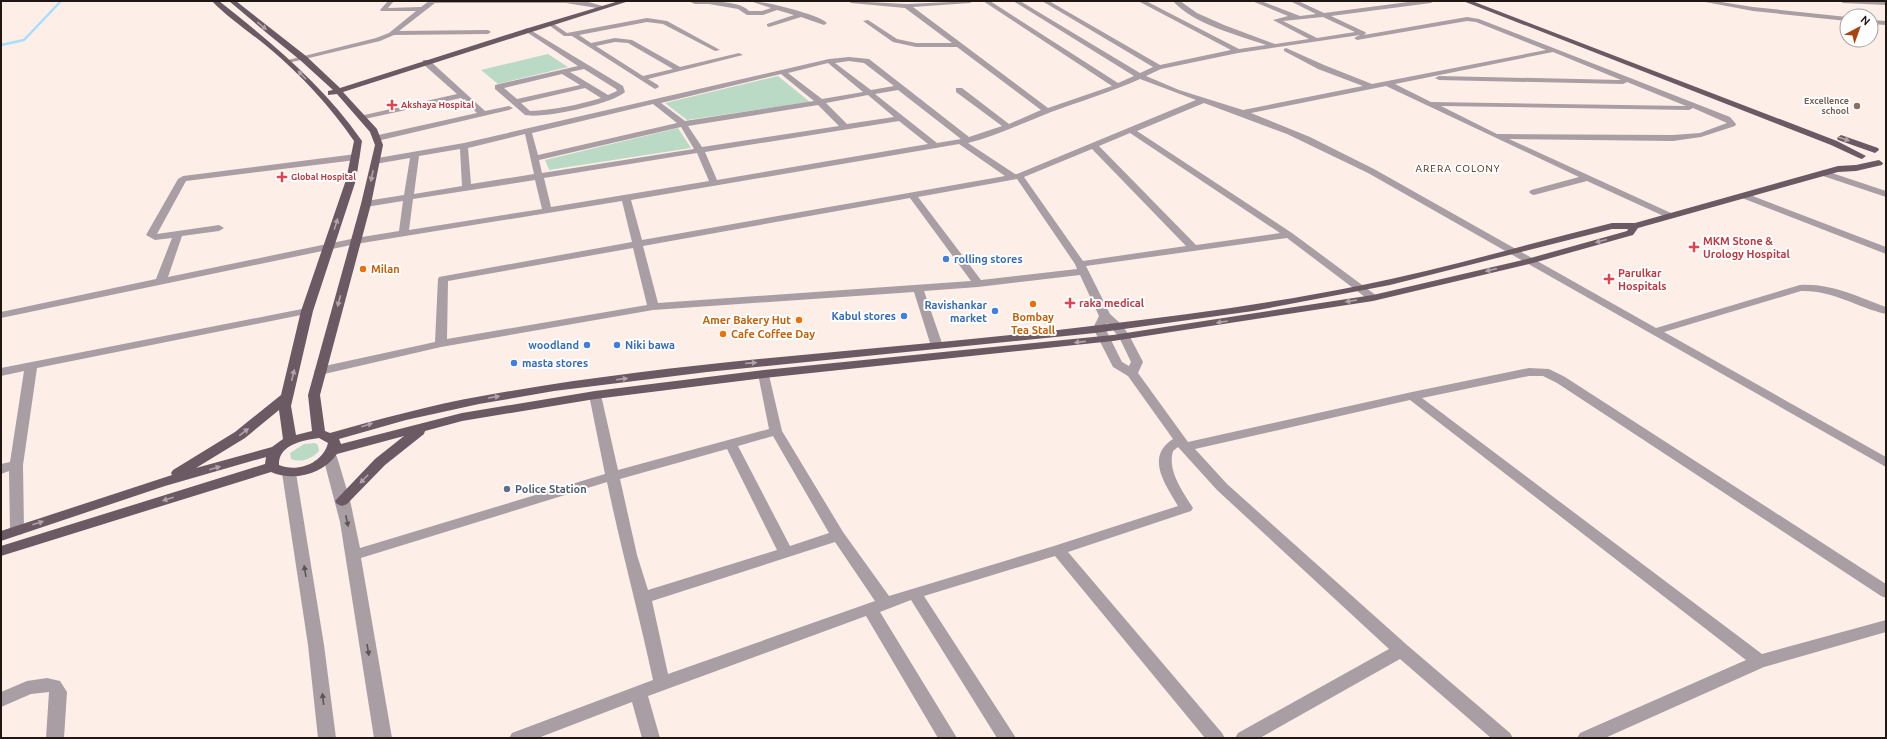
<svg xmlns="http://www.w3.org/2000/svg" width="1887" height="739" font-family="Ubuntu,sans-serif">
<style>
.green{fill:#badac6}
.lines{fill:none;stroke-linecap:round;stroke-linejoin:round}
.stream{stroke:#a6deff;stroke-width:2.5}
.minor{fill:#a89ea3;fill-rule:evenodd}
.major{fill:#6b5963;fill-rule:evenodd}
.oneway{fill:#aea4a9}
.oneway2{fill:#5d5454}
.health-dot{fill:#e0444e;stroke:#fff;stroke-width:1.5}
.education-dot{fill:#8d6e63;stroke:#fff;stroke-width:1.5}
.shop-dot{fill:#3f7fe0;stroke:#fff;stroke-width:1.5}
.food-dot{fill:#e8710a;stroke:#fff;stroke-width:1.5}
.service-dot{fill:#5c6f8a;stroke:#fff;stroke-width:1.5}
.labels{text-anchor:middle;dominant-baseline:central;stroke-width:4;stroke-linejoin:round;paint-order:stroke}
.far-education-label{font-size:9px;font-weight:bold;fill:#785e54;stroke:#fff;text-anchor:end}
.far-health-label{font-size:9px;font-weight:bold;fill:#be3a42;stroke:#fff;text-anchor:start}
.far-neighbourhood-label{font-size:10px;letter-spacing:1px;fill:#51200a;stroke:#fff}
.health-label{font-size:11px;font-weight:bold;fill:#be3a42;stroke:#fff;text-anchor:start}
.shop-label{font-size:11px;font-weight:bold;fill:#366cbe;stroke:#fff;text-anchor:start}
.food-label{font-size:11px;font-weight:bold;fill:#c56008;stroke:#fff;text-anchor:start}
.service-label{font-size:11px;font-weight:bold;fill:#4e5e75;stroke:#fff;text-anchor:start}
</style>
<rect width="100%" height="100%" fill="#feeee8"/>
<path class="green" d="M548,54L568,67L498,84L481,70Z
M778,76L810,102L687,120L665,103Z
M678,128L691,148L549,170L545,160Z
M315,443L318,445L319,451C312,459 301,463 291,459L290,453L304,444Z"/>
<g class="lines">
<path class="stream" d="M1,45L24,40L61,1"/>
<path class="minor" d="M388,1H394L388,8L421,7L429,1H585L606,7L603,9L566,3H435L399,31L488,30L491,32L488,34L394,35L380,41L288,63L284,61L376,38L389,33L416,11H381L380,10Z
M688,1C701,1 741,0 749,11H762L771,8L750,1C764,1 817,14 827,23L824,25L801,17L769,27L767,26V24L794,15L777,10L763,15H747L738,9L709,4H695Z
M848,1L907,4L973,1L970,3L913,7L1048,108L1112,86L983,1H990L1118,83L1134,76L1013,1H1020L1140,73L1153,67L1042,1H1049L1160,65L1231,50L1138,1H1146L1239,49L1266,45C1238,35 1193,24 1173,1H1180L1197,13L1224,25L1275,44L1309,39L1273,20L1288,16L1252,1H1261L1300,16L1316,14L1290,1H1298L1324,13L1416,1H1434L1431,3L1331,16L1365,32L1366,33L1364,35L1467,17L1479,19L1730,117L1736,124L1735,126L1701,137L1673,141L1509,139L1671,213L1673,215L1671,217L1668,218L1587,181L1534,195L1531,194L1529,192L1531,190L1579,177L1386,86L1251,113L1310,137L1374,169L1656,328L1800,285C1831,283 1858,297 1886,307V314C1856,307 1833,290 1801,291L1664,332L1886,457V467L1368,173L1287,134L1204,103L1137,131L1292,233L1377,296L1378,298L1377,300H1369L1287,238L1086,266L1110,314L1121,324L1129,335L1143,362L1138,373L1188,442L1412,392L1529,368L1549,369L1565,377L1886,584V598L1881,596L1557,383L1543,376H1529L1422,398L1762,654L1886,620V632L1764,667L1605,738H1577L1580,733L1746,660L1410,400L1195,449L1227,484L1407,645L1510,733L1513,738H1491L1400,659L1260,738H1235L1238,733L1389,649L1217,490L1178,447L1173,451C1167,471 1183,492 1193,508L1191,511L1068,552L1222,733L1225,738H1205L1055,556L924,596L1016,738H997L911,600L880,612L957,738H938L866,616L648,696L660,738H642L632,702L538,738H509L512,733L653,680C639,614 621,549 607,482L361,558L392,738H374L340,522L323,457L325,454H335L337,457L350,500L360,548L605,474L589,395L591,392H599L601,395L618,470L769,429L758,374L764,370L768,371L782,431L843,532L889,596L1054,546L1178,506C1165,484 1145,457 1173,439L1128,376L1113,367L1093,328L1099,316L1080,275L978,287L924,291L943,346L937,349L931,346L914,292L653,310L441,347L320,375L314,371L320,367L435,342L438,279L439,277L632,242L622,201L356,244L1,318V312L156,279L172,238L155,240L146,235L178,179L183,176L356,154L360,157L356,160L186,181L157,234L219,225L224,228L219,231L182,236L168,277L356,238L399,231L403,201L366,207L361,204L366,201L404,195L410,158L375,164L372,163V159L464,143L829,59L849,57L869,59L969,137L1002,126L956,92V88H962L1009,124L1041,110L957,47H916L893,42L863,21L868,20L897,39L916,43H952L905,8L851,3ZM1323,17L1355,32L1317,38L1283,21ZM1467,21L1476,22L1546,50L1372,84L1324,65L1286,48L1284,49V51L1318,69L1363,86L1243,110L1179,90L1146,76L1161,69L1238,53L1360,35L1354,38L1357,40ZM1553,52L1621,80L1439,76L1435,78L1439,80L1623,84L1627,82L1686,106L1431,102L1395,84ZM849,61L864,63L894,86L871,90L835,63ZM828,63L863,92L822,99L788,73ZM781,74L814,101L685,121L661,103ZM1140,79L1196,100L1017,174H1015L968,143C996,136 1023,123 1051,112C1081,101 1111,92 1140,79ZM898,90L961,139L937,143L875,94ZM868,95L894,117L847,124L826,103ZM653,104L677,123L538,155L532,133ZM818,105L839,126L702,147L688,126ZM1441,106L1689,110L1693,108L1727,123L1700,133L1673,135L1497,134ZM899,121L928,144L717,180L705,152ZM681,127L694,149L542,173L539,160ZM1130,133L1280,233L1196,245L1099,146ZM525,134L534,174L471,184L468,148ZM959,144L1005,176L642,240L631,200ZM460,149L462,186L414,194L419,156ZM1092,149L1186,246L1083,261L1024,177ZM697,153L709,181L551,207L544,178ZM1017,179L1075,264L1077,269L981,280L918,197ZM535,180L542,209L409,230L413,199ZM910,198L971,281L658,303L643,246ZM633,248L647,305L447,339L448,281ZM1107,323L1119,337L1131,362L1129,366L1122,362L1105,328ZM773,436L829,533L790,546L738,446ZM727,449L777,550L648,590L637,555L620,479ZM835,542L875,601L668,674L652,601Z
M1700,1H1715L1753,7L1847,17V21L1753,11Z
M1840,1H1886V5L1843,3Z
M647,18L667,21L720,50L715,51L663,24L647,22L579,35L591,43L615,38L632,40L680,67L739,53L743,55L648,79L658,85L659,87L655,89L572,36H564L546,23L551,22L567,33ZM615,42L628,43L673,69L643,76L596,46Z
M1871,20L1886,21V25L1871,24Z
M527,28L623,86L625,92C612,104 543,119 525,115L495,89V85L578,66L525,31L524,30ZM584,69L616,89L617,91L608,95L570,72ZM562,74L580,85L517,99L504,88ZM585,88L601,98C578,105 554,110 530,111L521,103Z
M423,60H429L485,111L509,106L513,108L509,110L377,141L374,140V136L477,113L461,98L360,120V116L457,94L423,64Z
M1823,170L1886,191V197L1820,175L1819,173Z
M1745,193L1886,247V254L1742,198L1740,196Z
M307,308L313,311L311,313L37,368L23,465L24,530L22,534L17,535L12,534L10,530L9,471L1,474V464L10,462L24,371L1,376V368Z
M289,468L294,470L296,473L324,645L336,738H318L308,645L282,473L284,470Z
M47,678L60,681L67,692L64,738H46L49,692L31,694L1,707V692L27,681Z"/>
<path class="major" d="M212,1H219C272,43 323,85 362,141L356,180L313,311L291,406L296,435L312,431L308,395L361,204L375,145L370,132L337,94L328,95V91L333,90L300,60L268,34L229,1H236L306,56L340,88L525,29L619,1H629L343,92L377,129L383,145L371,204L320,395L325,431L330,433C380,419 431,405 482,396C686,359 894,350 1100,325C1186,315 1273,303 1358,286C1444,269 1527,244 1612,223H1635L1838,166L1856,165L1879,160L1883,163L1882,165L1856,171L1838,172L1638,228L1633,235L1533,263L1373,301L1113,341L764,378L595,399L462,421L425,431L424,434L385,465L347,504L342,506L337,504L335,501L375,459L404,436L337,454C323,474 294,482 271,472L1,556V546L265,464L266,457L165,486L1,541V531L172,475L171,473L173,470L235,432L281,395L301,311L346,180L354,141C330,106 301,75 269,48C251,33 227,17 212,1ZM1612,229H1628L1627,231L1527,259L1373,295L1113,335L764,370L595,391L462,413L341,444L339,439L406,420L479,404L554,391L707,372L1095,333L1253,311L1390,285ZM279,410L283,439L272,447L196,468L245,438ZM319,438L328,443C323,463 298,473 279,465C278,445 303,440 319,438Z
M1463,1H1472L1837,141L1866,156L1862,159L1859,158L1831,145Z
M1841,135L1878,148L1879,150L1875,153L1838,140L1837,138Z"/>
</g>
<defs><path id="oneway-solid" d="M-6-.8H1V-3.2L6.5 0L1 3.2V.8H-6Z"/></defs>
<g class="oneway">
<use href="#oneway-solid" transform="translate(262 26) rotate(39)"/>
<use href="#oneway-solid" transform="translate(302 75) rotate(-134)"/>
<use href="#oneway-solid" transform="translate(1844 139) rotate(19)"/>
<use href="#oneway-solid" transform="translate(372 176) rotate(102)"/>
<use href="#oneway-solid" transform="translate(336 224) rotate(-72)"/>
<use href="#oneway-solid" transform="translate(1601 241) rotate(165)"/>
<use href="#oneway-solid" transform="translate(1491 270) rotate(167)"/>
<use href="#oneway-solid" transform="translate(339 301) rotate(105)"/>
<use href="#oneway-solid" transform="translate(1351 301) rotate(171)"/>
<use href="#oneway-solid" transform="translate(1222 322) rotate(171)"/>
<use href="#oneway-solid" transform="translate(1080 342) rotate(174)"/>
<use href="#oneway-solid" transform="translate(751 363) rotate(-5)"/>
<use href="#oneway-solid" transform="translate(293 375) rotate(-77)"/>
<use href="#oneway-solid" transform="translate(622 379) rotate(-7)"/>
<use href="#oneway-solid" transform="translate(494 397) rotate(-9)"/>
<use href="#oneway-solid" transform="translate(367 425) rotate(-17)"/>
<use href="#oneway-solid" transform="translate(244 432) rotate(-38)"/>
<use href="#oneway-solid" transform="translate(215 468) rotate(-16)"/>
<use href="#oneway-solid" transform="translate(364 479) rotate(134)"/>
<use href="#oneway-solid" transform="translate(168 499) rotate(163)"/>
<use href="#oneway-solid" transform="translate(38 523) rotate(-18)"/>
</g>
<g class="oneway2">
<use href="#oneway-solid" transform="translate(347 521) rotate(78)"/>
<use href="#oneway-solid" transform="translate(305 571) rotate(-99)"/>
<use href="#oneway-solid" transform="translate(368 650) rotate(80)"/>
<use href="#oneway-solid" transform="translate(323 699) rotate(-97)"/>
</g>
<g class="health-dot">
<path d="M390 99h4v4h4v4h-4v4h-4v-4h-4v-4h4z"/>
<path d="M280 171h4v4h4v4h-4v4h-4v-4h-4v-4h4z"/>
<path d="M1692 241h4v4h4v4h-4v4h-4v-4h-4v-4h4z"/>
<path d="M1607 273h4v4h4v4h-4v4h-4v-4h-4v-4h4z"/>
<path d="M1068 297h4v4h4v4h-4v4h-4v-4h-4v-4h4z"/>
</g>
<circle class="education-dot" cx="1857" cy="106" r="4"/>
<g class="shop-dot">
<circle cx="946" cy="259" r="4"/>
<circle cx="995" cy="311" r="4"/>
<circle cx="904" cy="316" r="4"/>
<circle cx="587" cy="345" r="4"/>
<circle cx="617" cy="345" r="4"/>
<circle cx="514" cy="363" r="4"/>
</g>
<g class="food-dot">
<circle cx="363" cy="269" r="4"/>
<circle cx="1033" cy="304" r="4"/>
<circle cx="799" cy="320" r="4"/>
<circle cx="723" cy="334" r="4"/>
</g>
<circle class="service-dot" cx="507" cy="489" r="4"/>
<g class="labels">
<g class="far-education-label">
<text x="1849" y="101">Excellence<tspan x="1849" dy="10">school</tspan></text>
</g>
<g class="far-health-label">
<text x="401" y="105">Akshaya Hospital</text>
<text x="291" y="177">Global Hospital</text>
</g>
<g class="far-neighbourhood-label">
<text x="1458" y="168">ARERA COLONY</text>
</g>
<g class="health-label">
<text x="1703" y="241">MKM Stone &amp;<tspan x="1703" dy="13">Urology Hospital</tspan></text>
<text x="1618" y="273">Parulkar<tspan x="1618" dy="13">Hospitals</tspan></text>
<text x="1079" y="303">raka medical</text>
</g>
<g class="shop-label">
<text x="954" y="259">rolling stores</text>
<text x="987" y="305" text-anchor="end">Ravishankar<tspan x="987" dy="13">market</tspan></text>
<text x="896" y="316" text-anchor="end">Kabul stores</text>
<text x="579" y="345" text-anchor="end">woodland</text>
<text x="625" y="345">Niki bawa</text>
<text x="522" y="363">masta stores</text>
</g>
<g class="food-label">
<text x="371" y="269">Milan</text>
<text x="1033" y="317" text-anchor="middle">Bombay<tspan x="1033" dy="13">Tea Stall</tspan></text>
<text x="791" y="320" text-anchor="end">Amer Bakery Hut</text>
<text x="731" y="334">Cafe Coffee Day</text>
</g>
<g class="service-label">
<text x="515" y="489">Police Station</text>
</g>
</g>
<rect width="1887" height="739" fill="none" stroke="#201713" stroke-width="4"/>
<g transform="translate(1859 28) rotate(41)"><circle r="19" fill="#ffffff" stroke="#a6a2a1"/>
<path d="M0-3L7 15L0 10L-7 15Z" fill="#a7430e"/>
<text y="-6" font-size="11" font-weight="bold" text-anchor="middle" fill="#201713">N</text>
</g>
</svg>
